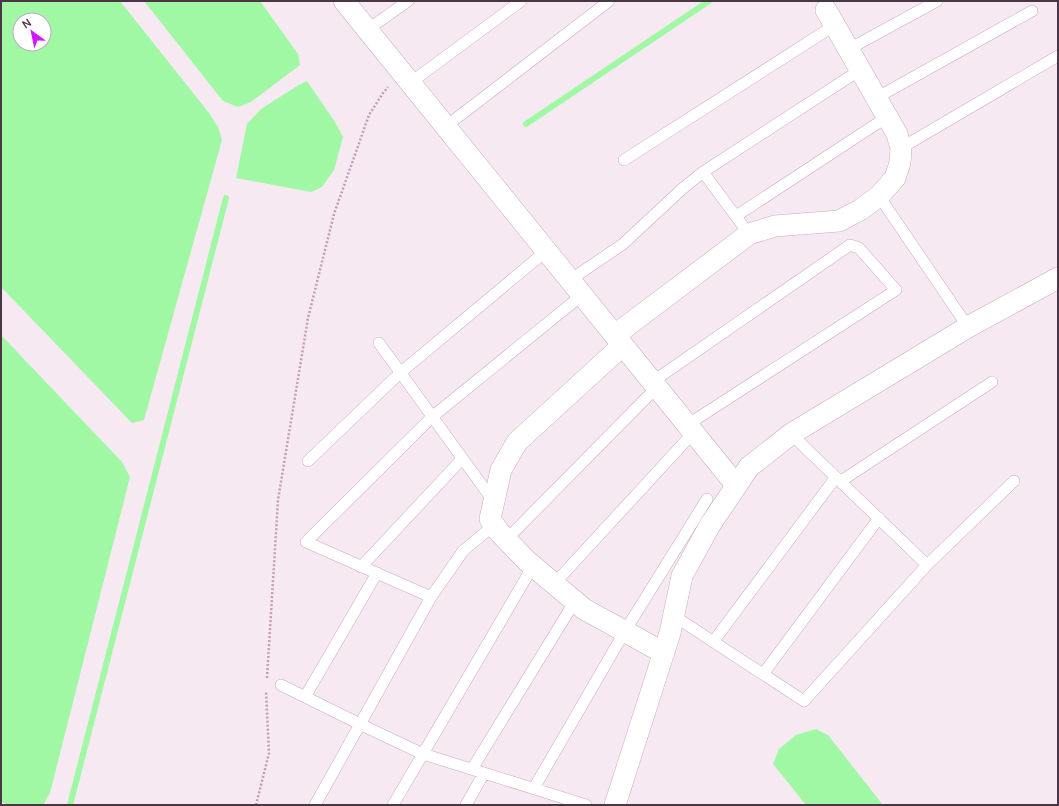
<svg xmlns="http://www.w3.org/2000/svg" width="1059" height="806" font-family="Manrope,sans-serif">
<style>
.water{fill:#a0f8a5;fill-rule:evenodd}
.lines{fill:none;stroke-linecap:round;stroke-linejoin:round}
.stream{stroke:#a0f8a5;stroke-width:6}
.lane-casing{stroke:#c6adbf;stroke-width:12}
.street-casing{stroke:#c6adbf;stroke-width:22}
.path{stroke:#c69ab9;stroke-width:2.5;stroke-dasharray:2 2;stroke-linecap:butt}
.lane{stroke:#fff;stroke-width:11}
.street{stroke:#fff;stroke-width:21}
</style>
<rect width="100%" height="100%" fill="#f6e9f2"/>
<path class="water" d="M1,1H120L209,113L218,127L222,140L144,420L132,423L1,287ZM20,20H44V44H20Z
M144,1H260L298,54L300,65L251,102L238,107L223,101Z
M307,81L335,122L343,137L334,170L322,187L311,192L236,178L247,124L261,109L297,86Z
M1,335L122,462L130,477L50,793L43,805H9L1,802Z
M816,729L828,735L883,805H806L773,764L779,749L796,735Z"/>
<g class="lines">
<path class="stream" d="M526,124L709,1
M70,805L226,198"/>
<g class="lane-casing">
<path id="lane" d="M367,30L408,1
M849,49L937,1
M410,83L521,1
M876,98L1032,11
M445,127L609,1
M901,148L1058,56
M624,160L835,25
M703,172L749,234
M879,196L968,327
M736,216L887,117
M570,280L623,244L682,189L703,172L860,70
M379,343L494,502
M652,382L850,245L859,248L896,290L687,425
M791,434L927,565
M308,461L400,373L546,251
M841,481L992,382
M506,540L657,387
M361,567L462,459
M554,584L693,433
M431,597L306,542L432,417L582,295
M674,616L804,701L927,565L1014,481
M713,642L836,477
M763,674L879,518
M281,685L370,729L423,754L586,805
M305,697L377,573
M472,769L575,601
M534,788L625,631L707,499
M315,805L431,597L463,551L494,525
M393,805L533,566
M466,805L484,773"/>
</g>
<g class="street-casing">
<path id="street" d="M344,1L736,485
M615,335L749,234L775,226L839,221L860,210L879,196L895,178L900,163L901,148L897,134L826,10
M623,345L517,442L501,470L490,519L499,532L527,561L584,609L664,653
M615,805L670,633L682,576L710,525L749,467L791,434L968,327L1058,278"/>
</g>
<path class="path" d="M267,678L278,500L308,318L334,214L369,115L383,93L388,87
M256,805L269,753L266,691"/>
<use href="#lane" class="lane"/>
<use href="#street" class="street"/>
</g>
<rect width="1059" height="806" fill="none" stroke="#4b3646" stroke-width="4"/>
<g transform="translate(32 32) rotate(327)"><circle r="19" fill="#ffffff" stroke="#b7afb5"/>
<path d="M0-3L7 15L0 10L-7 15Z" fill="#d117ff"/>
<text y="-6" font-size="11" font-weight="bold" text-anchor="middle" fill="#4b3646">N</text>
</g>
</svg>
